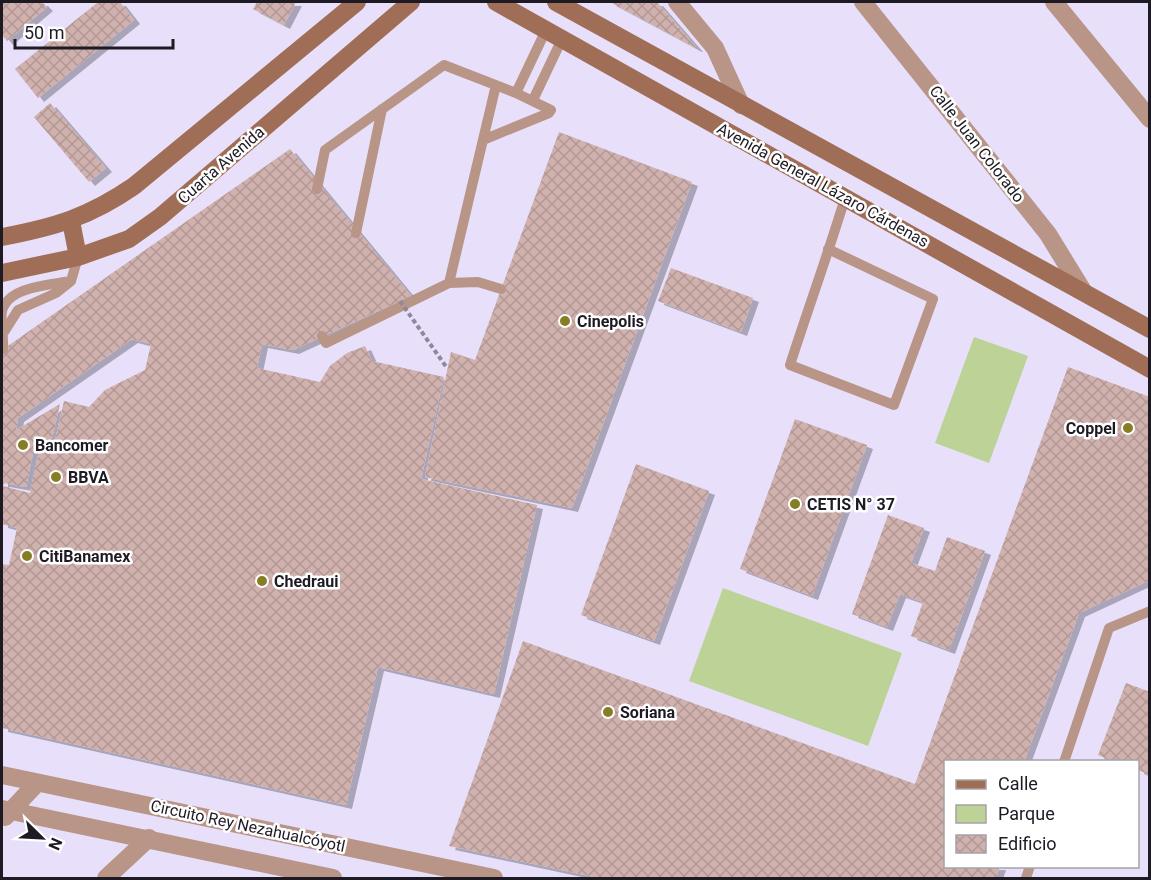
<svg xmlns="http://www.w3.org/2000/svg" width="1151" height="880" font-family="Roboto,sans-serif">
<style>
.park{fill:#bdd296}
.building{fill:url(#building-cross-hatch);fill-rule:evenodd;filter:url(#shadow)}
.lines{fill:none;stroke-linecap:round;stroke-linejoin:round}
.lane{stroke:#b89586;stroke-width:10}
.street{stroke:#b89586;stroke-width:18}
.secondary{stroke:#a06e57;stroke-width:18}
.path-bridge{stroke:#8d889b;stroke-width:4;stroke-dasharray:4.5 3;stroke-linecap:butt}
.poi-dot{fill:#867d24;stroke:#fff;stroke-width:2}
.labels{text-anchor:middle;dominant-baseline:central;stroke-width:5;stroke-linejoin:round;paint-order:stroke}
.street-label{font-size:16px;fill:#1d1a24;stroke:#fff}
.poi-label{font-size:16px;font-weight:bold;fill:#1d1a24;stroke:#fff;text-anchor:start}
</style>
<defs>
<pattern id="building-cross-hatch" width="8" height="8" patternUnits="userSpaceOnUse" patternTransform="scale(1.5)"><rect width="8" height="8" fill="#d0b1ad"/><path d="M0 0l8 8M0 8l8-8" fill="none" stroke="#b29895"/></pattern>
<filter id="shadow"><feDropShadow dx="6" dy="4" stdDeviation="0" flood-color="#0004"/></filter>
</defs>
<rect width="100%" height="100%" fill="#e8e0fb"/>
<path class="park" d="M974,337L1028,356L989,463L935,443Z
M723,588L902,653L868,746L689,681Z"/>
<path class="building" d="M2,2H42L47,7L7,41L2,35Z
M98,2H120L134,20L38,98L15,69Z
M257,2H296L284,25L253,9Z
M610,2H657L697,48H696Z
M50,103L106,168L89,182L34,117Z
M559,132L692,182L572,508L425,477L451,352L475,360Z
M290,149L411,296L293,350L262,344L257,368L320,382L330,366L347,353L365,346L372,361L444,377L421,479L537,505L494,694L378,667L346,805L2,728V564L9,565L17,528L2,524V350ZM132,339L151,344L145,370L105,390L89,407L64,401L52,454L39,451L30,493L3,486L4,483L26,487L35,443L50,447L60,404L16,430L18,418Z
M671,268L753,298L741,332L658,301Z
M1068,367L1150,397V580L1079,613L1024,762H946V866H1000L996,878H599L449,846L523,641L915,784Z
M795,419L867,445L812,596L740,569Z
M636,464L709,491L654,641L581,615Z
M888,515L924,528L911,563L935,571L947,537L985,551L949,650L911,636L923,602L900,594L887,627L852,614Z
M1126,683L1150,692V775L1138,770V762H1115L1098,755Z"/>
<g class="lines">
<path class="lane" d="M516,93L546,30
M533,100L562,39
M317,189L325,150L444,65L516,93L551,110L549,113L483,140
M356,233L382,109
M828,249L933,299L894,405L790,365C808,309 828,254 845,198
M449,283L496,85
M4,332L18,310L56,293L71,281L78,257
M322,336L326,343L449,283L478,282L501,289
M3,349C4,337 0,322 2,311C8,286 51,285 71,281
M1064,762L1109,628L1150,611
M1026,878L1030,866"/>
<path class="street" d="M677,2L715,48L741,105
M863,2L1048,234L1083,291
M1054,2L1150,119
M2,775L494,878
M2,809L333,878
M5,817L37,783
M106,878L149,838"/>
<path class="secondary" d="M496,2L1150,369
M556,2L1150,329
M71,221L78,257
M2,237C55,227 89,217 134,186L357,2
M2,273L78,257L129,239L160,217L411,2"/>
<path class="path-bridge" d="M400,301L447,368"/>
</g>
<g class="poi-dot">
<circle cx="565" cy="321" r="6"/>
<circle cx="1128" cy="428" r="6"/>
<circle cx="23" cy="445" r="6"/>
<circle cx="56" cy="477" r="6"/>
<circle cx="795" cy="504" r="6"/>
<circle cx="27" cy="556" r="6"/>
<circle cx="262" cy="581" r="6"/>
<circle cx="608" cy="712" r="6"/>
</g>
<g class="labels">
<g class="street-label">
<text transform="translate(977 144) rotate(52)">Calle Juan Colorado</text>
<text transform="translate(221 165) rotate(-41)">Cuarta Avenida</text>
<text transform="translate(823 185) rotate(29)">Avenida General Lázaro Cárdenas</text>
<text transform="translate(248 826) rotate(12)">Circuito Rey Nezahualcóyotl</text>
</g>
<g class="poi-label">
<text x="577" y="321">Cinepolis</text>
<text x="1116" y="428" text-anchor="end">Coppel</text>
<text x="35" y="445">Bancomer</text>
<text x="68" y="477">BBVA</text>
<text x="807" y="504">CETIS N° 37</text>
<text x="39" y="556">CitiBanamex</text>
<text x="274" y="581">Chedraui</text>
<text x="620" y="712">Soriana</text>
</g>
</g>
<rect width="1151" height="880" fill="none" stroke="#1d1a24" stroke-width="6"/>
<rect x="944" y="760" width="195" height="108" fill="#ffffff" stroke="#a5a3a7" stroke-width="1.5"/>
<rect x="956" y="780" width="30" height="9" fill="#a06e57" stroke="#a5a3a7" stroke-width="1.5"/>
<text x="998" y="790" font-size="18" fill="#1d1a24">Calle</text>
<rect x="956" y="805" width="30" height="18" fill="#bdd296" stroke="#a5a3a7" stroke-width="1.5"/>
<text x="998" y="820" font-size="18" fill="#1d1a24">Parque</text>
<rect x="956" y="835" width="30" height="18" fill="url(#building-cross-hatch)" stroke="#a5a3a7" stroke-width="1.5"/>
<text x="998" y="850" font-size="18" fill="#1d1a24">Edificio</text>
<g transform="translate(42 838) rotate(114)" stroke="#ffffff" stroke-width="4.5" paint-order="stroke">
<path d="M0-4.5L10 22L0 15L-10 22Z" fill="#1d1a24"/>
<text y="-9" font-size="16" font-weight="bold" text-anchor="middle" fill="#1d1a24">N</text>
</g>
<path d="M15 39v9h158v-9" fill="none" stroke="#1d1a24" stroke-width="3"/>
<text x="24" y="39" font-size="18" fill="#1d1a24" stroke="#ffffff" stroke-width="4.5" paint-order="stroke">50 m</text>
</svg>
